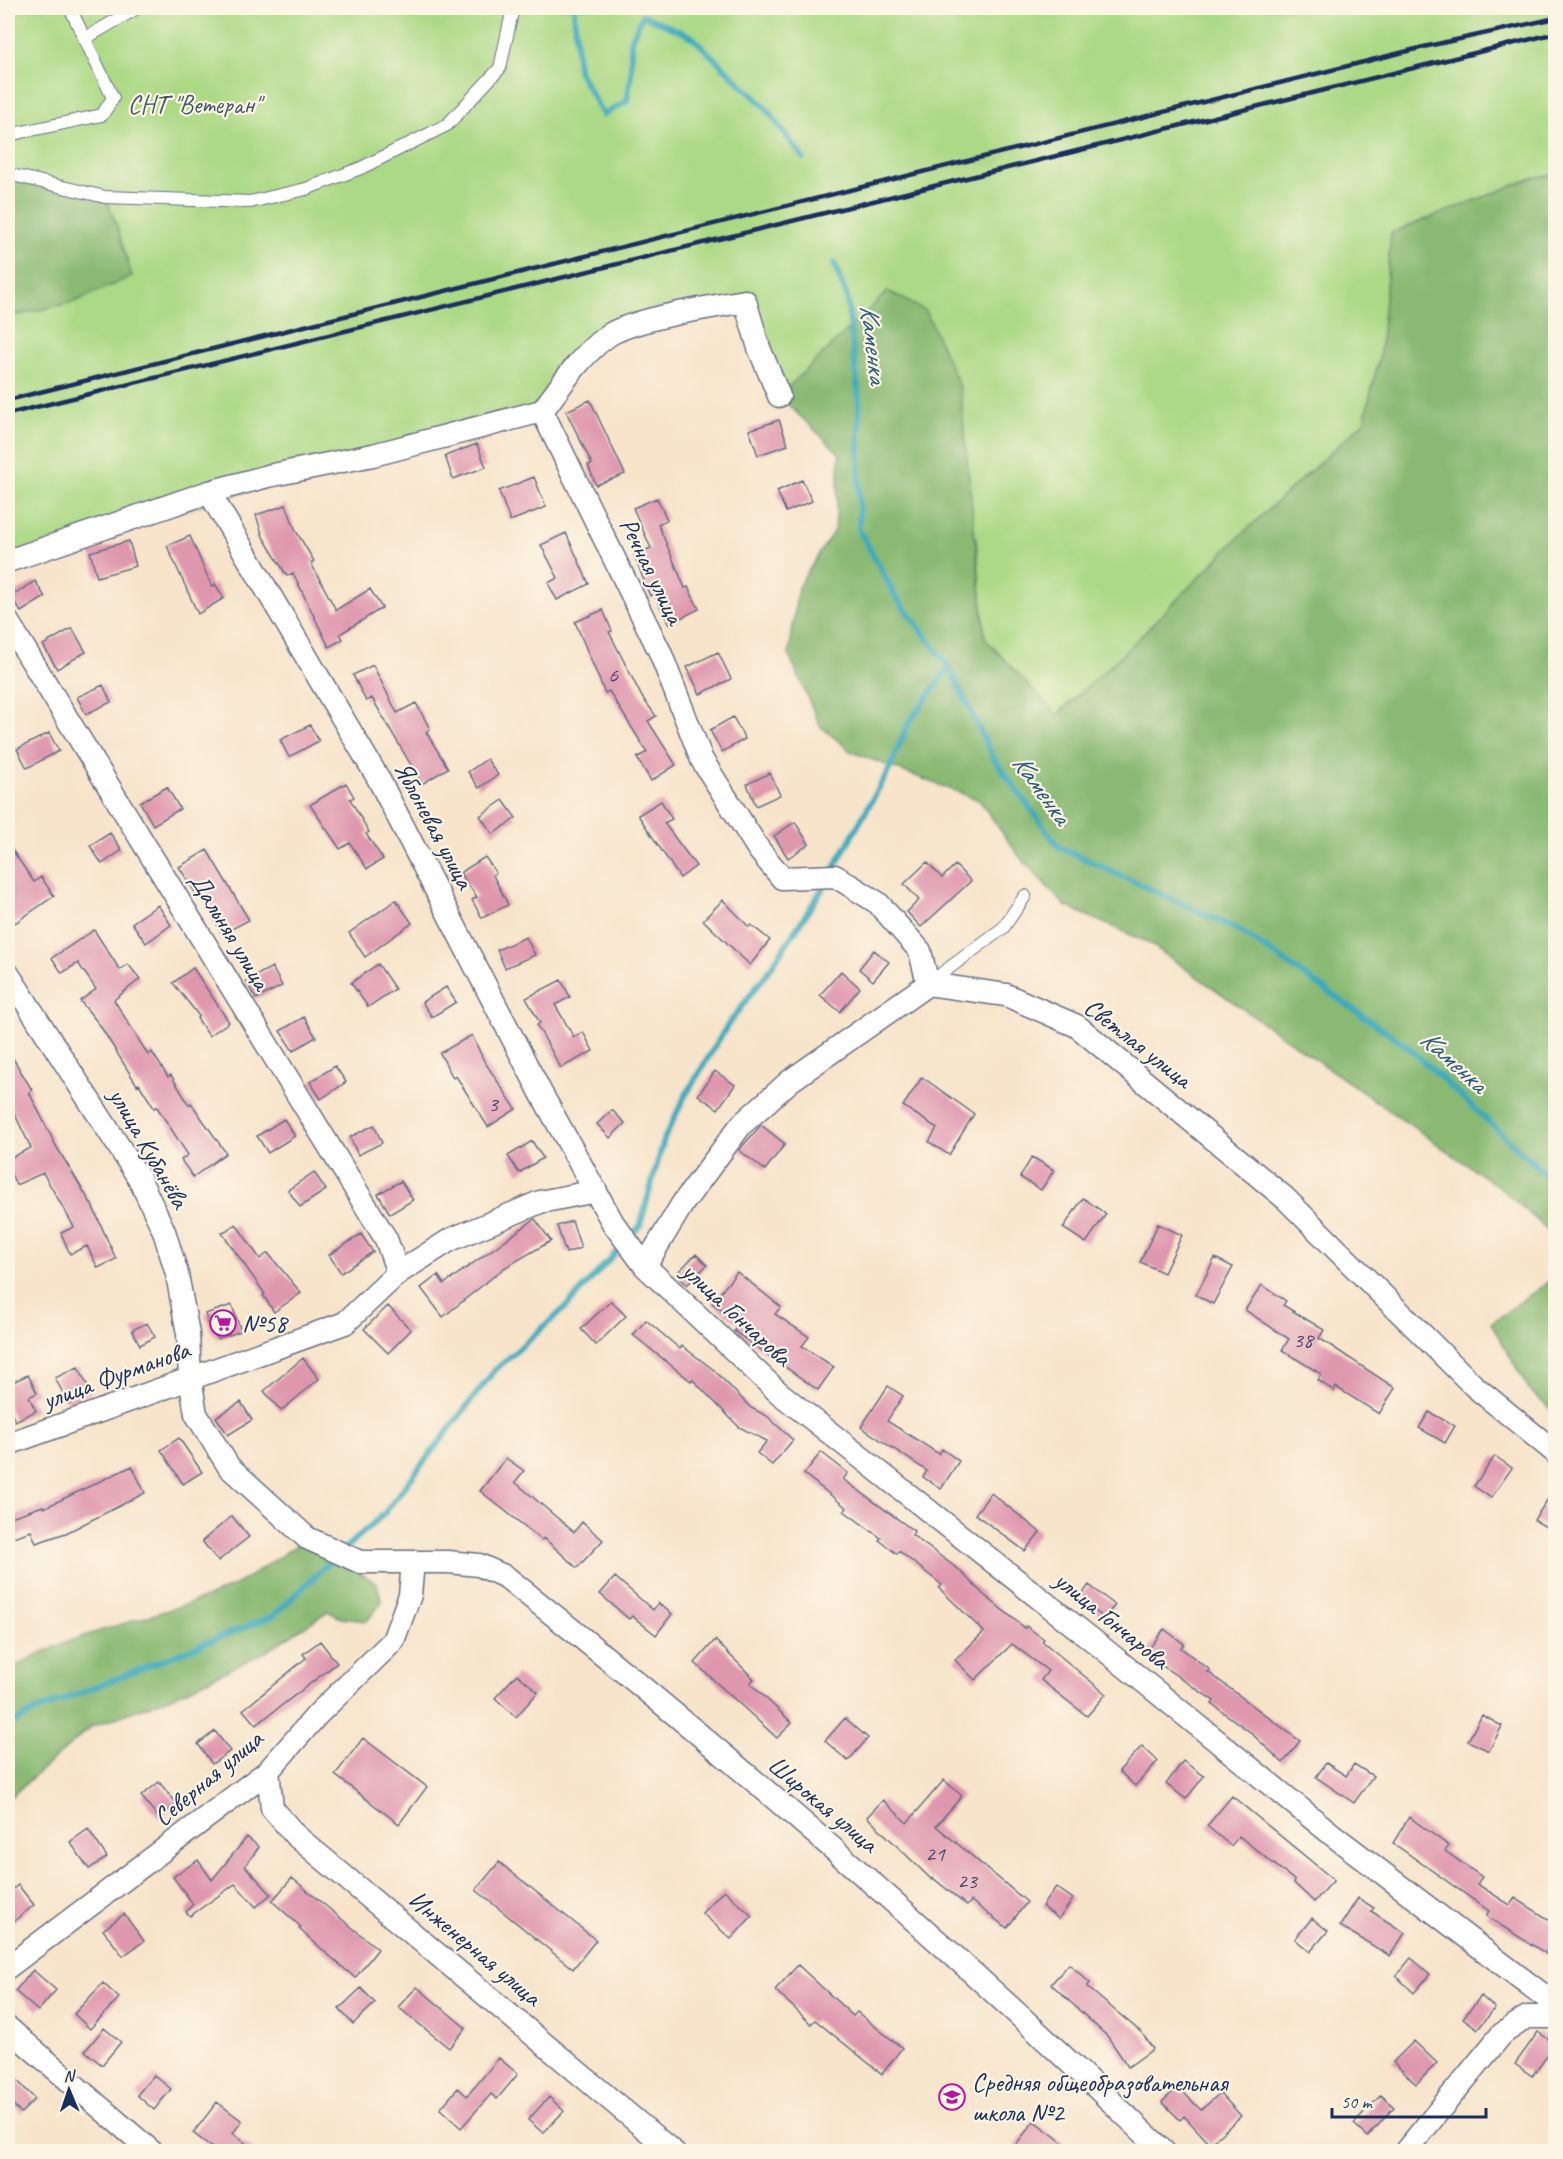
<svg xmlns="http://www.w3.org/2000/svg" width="1563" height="2159" font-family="Caveat,sans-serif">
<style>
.green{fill:#acd985;stroke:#648472;stroke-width:1.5}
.forest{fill:#89b972;stroke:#527468;stroke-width:1.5}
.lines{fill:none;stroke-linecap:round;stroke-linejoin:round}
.stream{stroke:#3daabc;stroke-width:6}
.building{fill:#df97ae}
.lane-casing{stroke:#686e84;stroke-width:14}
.street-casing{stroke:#686e84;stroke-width:25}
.lane{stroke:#fff;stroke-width:12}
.street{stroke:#fff;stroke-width:22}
.rail{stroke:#1b2f5e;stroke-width:4.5}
.labels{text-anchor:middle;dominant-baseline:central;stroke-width:4.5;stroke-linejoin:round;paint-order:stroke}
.number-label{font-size:22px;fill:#4c4972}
.park-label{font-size:26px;fill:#3f5a68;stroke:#fcf5e5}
.street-label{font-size:26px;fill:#1b2f5e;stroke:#fcf5e5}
.poi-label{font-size:26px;fill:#1b2f5e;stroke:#fcf5e5;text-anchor:start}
.water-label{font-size:27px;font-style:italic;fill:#275a7f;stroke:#fcf5e5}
</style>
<rect width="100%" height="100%" fill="#fcf5e5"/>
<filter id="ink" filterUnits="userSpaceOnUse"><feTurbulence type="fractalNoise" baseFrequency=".0167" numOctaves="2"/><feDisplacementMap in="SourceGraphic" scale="12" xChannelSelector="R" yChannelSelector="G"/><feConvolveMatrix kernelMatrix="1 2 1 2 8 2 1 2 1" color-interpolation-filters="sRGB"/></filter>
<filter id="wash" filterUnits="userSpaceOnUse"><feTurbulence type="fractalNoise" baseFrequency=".008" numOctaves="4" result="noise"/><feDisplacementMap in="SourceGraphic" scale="24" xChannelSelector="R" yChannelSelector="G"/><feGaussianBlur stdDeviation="1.35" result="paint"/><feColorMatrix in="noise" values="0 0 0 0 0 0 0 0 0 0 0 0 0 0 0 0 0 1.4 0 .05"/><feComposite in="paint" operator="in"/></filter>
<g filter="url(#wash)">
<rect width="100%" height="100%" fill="#f7e4cb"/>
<path class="green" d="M8,8H1555V175L1535,177L1391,233L1380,354L1364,422L1243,533L1124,653L1056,715L985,639L976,537L779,396L745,301L607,335L542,411L373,455L8,561V317L74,302L8,174Z"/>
<path class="forest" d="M8,174L105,197L116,223L132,276L74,302L8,317Z
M1555,175V1236L1499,1187L1147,942L1065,906L1019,856L979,800L852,752L820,726L789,655L798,587L835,529L840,454L779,396L888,291L926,311L960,387L985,639L1057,715L1124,653L1243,533L1364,422L1380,354L1391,233L1535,177Z
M1555,1277V1413L1529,1390L1491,1323Z
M307,1538L377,1584L382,1602L367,1621L341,1618L328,1611L265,1652L174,1696L91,1727L8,1799V1671C70,1631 149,1621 217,1593C249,1580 278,1557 307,1538Z"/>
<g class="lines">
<path class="stream" d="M574,8L578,70L603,115L627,101L631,76V40L643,15L691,36L765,107L803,158
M834,263L847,297L859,399V529L896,597L949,667L994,759L1059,847L1239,930L1408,1047L1556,1184
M833,870L890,768L908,724L949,667
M344,1549L383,1515L494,1371L566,1307L640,1226L664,1139L684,1098L727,1026L772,966L827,882
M8,1726L38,1710L273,1616L336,1556"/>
</g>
<g id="blocks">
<path class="building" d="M590,400L625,474L596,485L588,465L592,464L566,411Z
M779,420L788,445L758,455L749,430Z
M477,444L486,467L453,479L445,456Z
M534,477L546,507L510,521L499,491Z
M802,480L812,501L786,512L777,491Z
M657,498L667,520L658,524L685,588L688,587L699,609L669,624L654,594L650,596L634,555L651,548L633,508Z
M286,505L296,531L314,561L311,563L336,610L370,589L382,608L340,634L343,639L329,647L293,573L287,576L263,537L256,515Z
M566,533L589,584L557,600L548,583L558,578L541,545Z
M190,536L212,587L215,584L224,598L198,614L167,546Z
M129,541L136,566L97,577L90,552Z
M35,581L45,597L21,612L11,596Z
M603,610L612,631L609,632L642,697L656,716L648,721L676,765L651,781L637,758L647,752L609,691L605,693L575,622Z
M72,628L86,652L57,669L43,645Z
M718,652L731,679L700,694L687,667Z
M373,665L397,713L416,703L430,729L426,732L448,768L422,784L372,698L366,701L353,675Z
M103,685L111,702L86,714L77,697Z
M733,717L745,739L722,752L710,730Z
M310,725L319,741L289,757L280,740Z
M49,733L59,751L27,768L17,749Z
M487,759L498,775L479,788L468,772Z
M770,773L780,795L756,806L747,784Z
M346,783L354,797L350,799L369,832L366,834L383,859L367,869L350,843L340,849L310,805Z
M167,787L180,809L153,825L140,802Z
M503,800L516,818L493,834L480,816Z
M661,801L672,819L664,823L696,866L680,878L638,815Z
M795,822L809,844L788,858L774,836Z
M110,833L122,850L102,864L90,846Z
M8,844L34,882L41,877L54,896L15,923L8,913Z
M207,850L249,920L222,934L199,890L195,892L179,867Z
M485,857L496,873L493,875L508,905L482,918L472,900L477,897L460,873Z
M927,862L942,878L955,865L971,881L921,927L907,912L919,900L904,884Z
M396,900L412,923L365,957L349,933Z
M723,900L749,927L751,925L770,940L750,965L703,920Z
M158,905L171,925L146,943L132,923Z
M94,930L120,970L128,964L140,979L114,1000L148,1055L152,1052L168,1077L171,1075L189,1105L191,1103L226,1153L193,1177L181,1160L188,1155L157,1107L154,1108L139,1084L137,1085L99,1024L80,1001L96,989L78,963L62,973L52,958Z
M526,937L535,955L505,968L497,950Z
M874,950L889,962L873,981L859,969Z
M378,964L395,989L368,1007L351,983Z
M272,967L282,986L256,999L246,981Z
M193,968L229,1022L209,1036L197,1018L199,1016L173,983Z
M841,971L860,988L840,1012L820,995Z
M561,980L570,997L555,1005L574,1037L583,1032L593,1051L561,1068L537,1025L540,1023L526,998Z
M446,987L456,1002L432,1017L422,1002Z
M304,1017L316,1037L293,1051L280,1031Z
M472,1035L484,1061L516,1109L488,1127L456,1076L453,1078L440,1053Z
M8,1050L32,1090L29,1092L56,1146L92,1205L116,1259L98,1268L87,1246L70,1254L61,1233L74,1227L43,1173L16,1185L8,1167V1159L31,1148L8,1100Z
M335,1066L346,1082L321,1099L310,1082Z
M715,1071L735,1085L718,1109L698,1095Z
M922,1077L974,1114L949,1155L929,1142L937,1128L903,1106Z
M612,1110L625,1123L610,1138L597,1124Z
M284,1119L295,1136L268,1153L257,1136Z
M374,1125L382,1143L358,1155L350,1137Z
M761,1125L785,1144L765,1170L739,1150Z
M532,1141L543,1158L519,1173L508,1156Z
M1032,1157L1054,1170L1041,1190L1020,1177Z
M314,1172L326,1190L300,1207L288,1190Z
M401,1181L413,1200L390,1214L378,1194Z
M1083,1198L1106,1214L1086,1243L1063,1228Z
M535,1219L551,1241L504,1268L443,1317L421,1288L438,1275L444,1284Z
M572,1221L581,1248L566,1253L557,1226Z
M236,1224L260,1259L268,1253L301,1293L274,1312L263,1295L265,1294L222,1233Z
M1158,1224L1182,1235L1164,1273L1140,1262Z
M361,1234L373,1252L341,1273L329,1255Z
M696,1254L707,1265L687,1285L676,1274Z
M1215,1258L1233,1267L1213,1304L1196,1295Z
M737,1272L781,1307L775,1314L809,1337L802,1346L834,1367L818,1390L734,1331L739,1324L712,1303Z
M1262,1285L1286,1301L1283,1305L1324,1330L1319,1338L1395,1388L1379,1414L1336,1387L1334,1391L1318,1380L1321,1374L1282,1350L1289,1339L1245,1310Z
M611,1301L626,1316L596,1345L581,1329Z
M232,1305L241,1331L218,1339L211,1331L205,1314Z
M388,1306L411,1330L388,1353L364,1329Z
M646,1320L680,1349L682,1346L714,1370L751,1408L767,1416L793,1440L772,1465L757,1453L767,1441L739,1427L692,1379L691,1381L633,1335Z
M147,1323L155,1337L140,1345L132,1330Z
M303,1358L319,1379L281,1411L264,1391Z
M78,1367L91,1392L69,1404L55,1378Z
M28,1375L37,1393L29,1397L36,1411L15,1421L8,1406V1384Z
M888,1386L903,1396L887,1421L939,1454L942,1449L959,1461L941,1489L923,1477L927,1471L861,1427Z
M241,1402L252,1420L228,1435L216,1417Z
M1429,1412L1455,1426L1445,1443L1419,1428Z
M179,1438L202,1472L183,1484L161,1450Z
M821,1452L848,1473L843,1479L914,1531L912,1535L958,1569L984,1595L1025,1628L1026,1626L1044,1639L1042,1641L1106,1694L1087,1716L1041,1680L1048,1671L1012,1644L975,1680L955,1660L984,1632L939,1588L942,1585L899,1551L897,1554L879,1540L881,1538L844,1511L847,1508L804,1474Z
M1495,1456L1512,1468L1491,1498L1474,1486Z
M506,1458L524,1471L515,1482L574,1532L582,1522L603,1540L577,1568L544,1538L542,1540L480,1491Z
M132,1466L145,1493L66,1533L36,1543L31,1531L8,1539V1518L43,1506L44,1508Z
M1556,1487V1533L1534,1520Z
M991,1493L1040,1532L1025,1551L975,1514Z
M232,1516L249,1537L218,1561L202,1541Z
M615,1577L653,1610L658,1603L672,1614L656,1635L632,1616L629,1619L600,1594Z
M1089,1585L1115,1605L1104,1618L1079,1598Z
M1164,1629L1184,1644L1181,1648L1210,1670L1208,1672L1300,1741L1283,1763L1250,1732L1212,1704L1214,1701L1145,1654Z
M715,1640L754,1679L750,1683L792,1723L777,1738L695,1663Z
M320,1641L337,1663L256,1725L243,1710L306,1658L303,1654Z
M517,1674L538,1692L516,1717L495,1698Z
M1482,1715L1502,1726L1489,1751L1468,1741Z
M845,1718L868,1738L848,1761L825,1741Z
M215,1731L230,1751L212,1764L198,1744Z
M363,1738L427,1787L399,1824L335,1775Z
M1142,1746L1158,1761L1135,1786L1119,1771Z
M1183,1761L1204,1776L1186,1799L1166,1784Z
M1326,1763L1346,1776L1354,1764L1373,1776L1354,1803L1316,1777Z
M944,1780L962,1796L936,1826L1027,1902L1007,1928L971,1901L967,1906L933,1878L932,1880L867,1817L883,1800L907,1823Z
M159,1782L177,1804L159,1818L141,1796Z
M1232,1796L1334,1880L1314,1902L1294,1883L1295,1881L1239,1836L1231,1846L1207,1826Z
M1409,1817L1449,1846L1445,1851L1482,1877L1477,1884L1510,1905L1515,1898L1556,1924V1960L1486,1916L1489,1911L1393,1843Z
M88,1829L107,1857L89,1869L70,1842Z
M247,1837L259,1847L245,1866L271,1894L256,1907L235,1884L190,1916L186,1912L193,1904L173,1877L198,1860L212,1880Z
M499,1862L596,1940L573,1969L476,1890Z
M292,1878L378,1949L355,1978L299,1929L301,1927L272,1901Z
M18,1885L34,1905L8,1926V1893Z
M1056,1887L1073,1899L1059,1919L1042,1906Z
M724,1890L752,1916L731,1939L702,1913Z
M1358,1898L1374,1908L1371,1911L1405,1933L1390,1956L1340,1926Z
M124,1914L144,1941L123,1956L103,1930Z
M1312,1918L1328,1931L1310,1952L1295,1939Z
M1411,1958L1430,1974L1414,1993L1396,1976Z
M1069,1964L1090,1983L1087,1987L1142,2033L1153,2049L1128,2067L1108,2037L1051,1984Z
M798,1965L853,2016L857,2012L902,2048L882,2074L815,2020L811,2024L775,1990Z
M33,1970L56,1990L38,2011L15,1991Z
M103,1983L119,1998L90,2029L74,2014Z
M417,1987L466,2028L449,2048L398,2007Z
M361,1988L375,2003L353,2024L339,2009Z
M1481,1996L1495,2008L1478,2029L1463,2018Z
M104,2028L121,2042L102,2065L85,2051Z
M1538,2032L1555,2044L1532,2076L1515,2064Z
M1414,2041L1437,2063L1416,2084L1393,2062Z
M499,2058L518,2074L497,2099L491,2094L461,2128L440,2109L458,2088L467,2096Z
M8,2071L35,2099L21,2113L8,2100Z
M154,2075L171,2089L154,2110L137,2095Z
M1178,2087L1201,2110L1220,2093L1241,2116L1210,2144L1184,2116L1180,2120L1162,2102Z
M1381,2095L1394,2107L1368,2137L1354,2124Z
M549,2097L564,2111L543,2133L528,2120Z
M217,2102L242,2121L233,2133L255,2151H217L193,2133Z
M1034,2121L1074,2151H1011Z"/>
</g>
</g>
<g filter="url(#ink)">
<use href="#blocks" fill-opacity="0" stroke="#686e84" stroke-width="1.5"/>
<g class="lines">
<g class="lane-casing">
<path id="lane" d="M84,39L137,8
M8,135L102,115L113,98L70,8
M8,174L105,197L250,202L306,189L361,168L447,125L500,68L513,8
M929,983L1003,928L1025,896"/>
</g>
<g class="street-casing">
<path id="street" d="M542,411L660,652L702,760L759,850L782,878L835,876L878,903L920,951L928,984
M542,411C561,386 580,356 606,337C629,319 713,307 745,301L759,348L779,396
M209,492L378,778L541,1093L613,1223L645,1266L778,1392L1100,1646L1334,1836L1556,2005
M8,561L209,492L268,476L373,455L542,411
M8,622L386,1239L398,1273
M8,974L139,1178L164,1231L177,1274L188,1334L190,1378L196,1414L229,1467L307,1538L360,1562H448L479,1565L506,1577C734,1758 954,1949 1164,2152
M645,1266L683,1203L741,1125L790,1081L928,984L1006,995L1077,1026L1285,1198L1474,1386L1556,1453
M8,1444L345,1323L398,1273L450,1240L540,1202L596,1191
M268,1771L272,1808L295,1835L673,2152
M8,1967L268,1771L318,1714L393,1641L410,1595L413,1562
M8,2028L152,2152
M1405,2152L1502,2034L1527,2017H1556"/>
</g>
<use href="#lane" class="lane"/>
<use href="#street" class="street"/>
<path class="rail" d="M8,400L1428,46L1556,18
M8,414L1556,33"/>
</g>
</g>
<defs>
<g id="supermarket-ring" transform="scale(1.35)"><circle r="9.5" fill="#fcf5e5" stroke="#b5179e" stroke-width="1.5"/><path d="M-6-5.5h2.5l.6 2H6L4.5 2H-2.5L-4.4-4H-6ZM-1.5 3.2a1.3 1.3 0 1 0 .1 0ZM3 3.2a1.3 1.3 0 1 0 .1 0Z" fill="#b5179e"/></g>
<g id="school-ring" transform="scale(1.35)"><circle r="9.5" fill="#fcf5e5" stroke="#b5179e" stroke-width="1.5"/><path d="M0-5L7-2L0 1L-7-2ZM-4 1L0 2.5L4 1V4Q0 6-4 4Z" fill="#b5179e"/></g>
</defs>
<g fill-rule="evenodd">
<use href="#supermarket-ring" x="223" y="1323"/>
<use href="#school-ring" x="952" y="2097"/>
</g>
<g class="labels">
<g class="number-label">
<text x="613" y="675">6</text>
<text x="493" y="1104">3</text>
<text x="1303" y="1340">38</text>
<text x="935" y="1854">21</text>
<text x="967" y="1881">23</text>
</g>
<g class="park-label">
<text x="194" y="104">СНТ "Ветеран"</text>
</g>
<g class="street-label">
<text transform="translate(652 571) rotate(64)">Речная улица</text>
<text transform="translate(434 825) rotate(62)">Яблоневая улица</text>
<text transform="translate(230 931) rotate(59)">Дальняя улица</text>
<text transform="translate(1138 1043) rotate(38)">Светлая улица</text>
<text transform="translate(149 1148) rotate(60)">улица Кубанёва</text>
<text transform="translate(737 1314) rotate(43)">улица Гончарова</text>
<text transform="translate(116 1375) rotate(-20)">улица Фурманова</text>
<text transform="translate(1112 1620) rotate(39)">улица Гончарова</text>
<text transform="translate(208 1778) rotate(-40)">Северная улица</text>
<text transform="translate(823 1804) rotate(40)">Широкая улица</text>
<text transform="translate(475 1948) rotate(40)">Инженерная улица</text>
</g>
<g class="poi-label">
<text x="242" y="1323">№58</text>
<text x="972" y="2082">Средняя общеобразовательная<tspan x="972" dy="30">школа №2</tspan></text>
</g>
<g class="water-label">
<text transform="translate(874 344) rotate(83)">Каменка</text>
<text transform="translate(1042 789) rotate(54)">Каменка</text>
<text transform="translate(1454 1061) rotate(42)">Каменка</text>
</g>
</g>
<rect width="1563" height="2159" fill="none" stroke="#fcf5e5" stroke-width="30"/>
<g transform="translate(69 2090) rotate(358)" stroke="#fcf5e5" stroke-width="4.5" paint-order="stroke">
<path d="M0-4.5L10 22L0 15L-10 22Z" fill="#1b2f5e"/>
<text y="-9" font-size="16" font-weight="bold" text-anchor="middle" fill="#1b2f5e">N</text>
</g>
<path d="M1332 2108v9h154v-9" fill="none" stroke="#1b2f5e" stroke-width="3"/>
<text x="1341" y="2108" font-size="18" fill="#1b2f5e" stroke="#fcf5e5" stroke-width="4.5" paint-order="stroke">50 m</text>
</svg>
